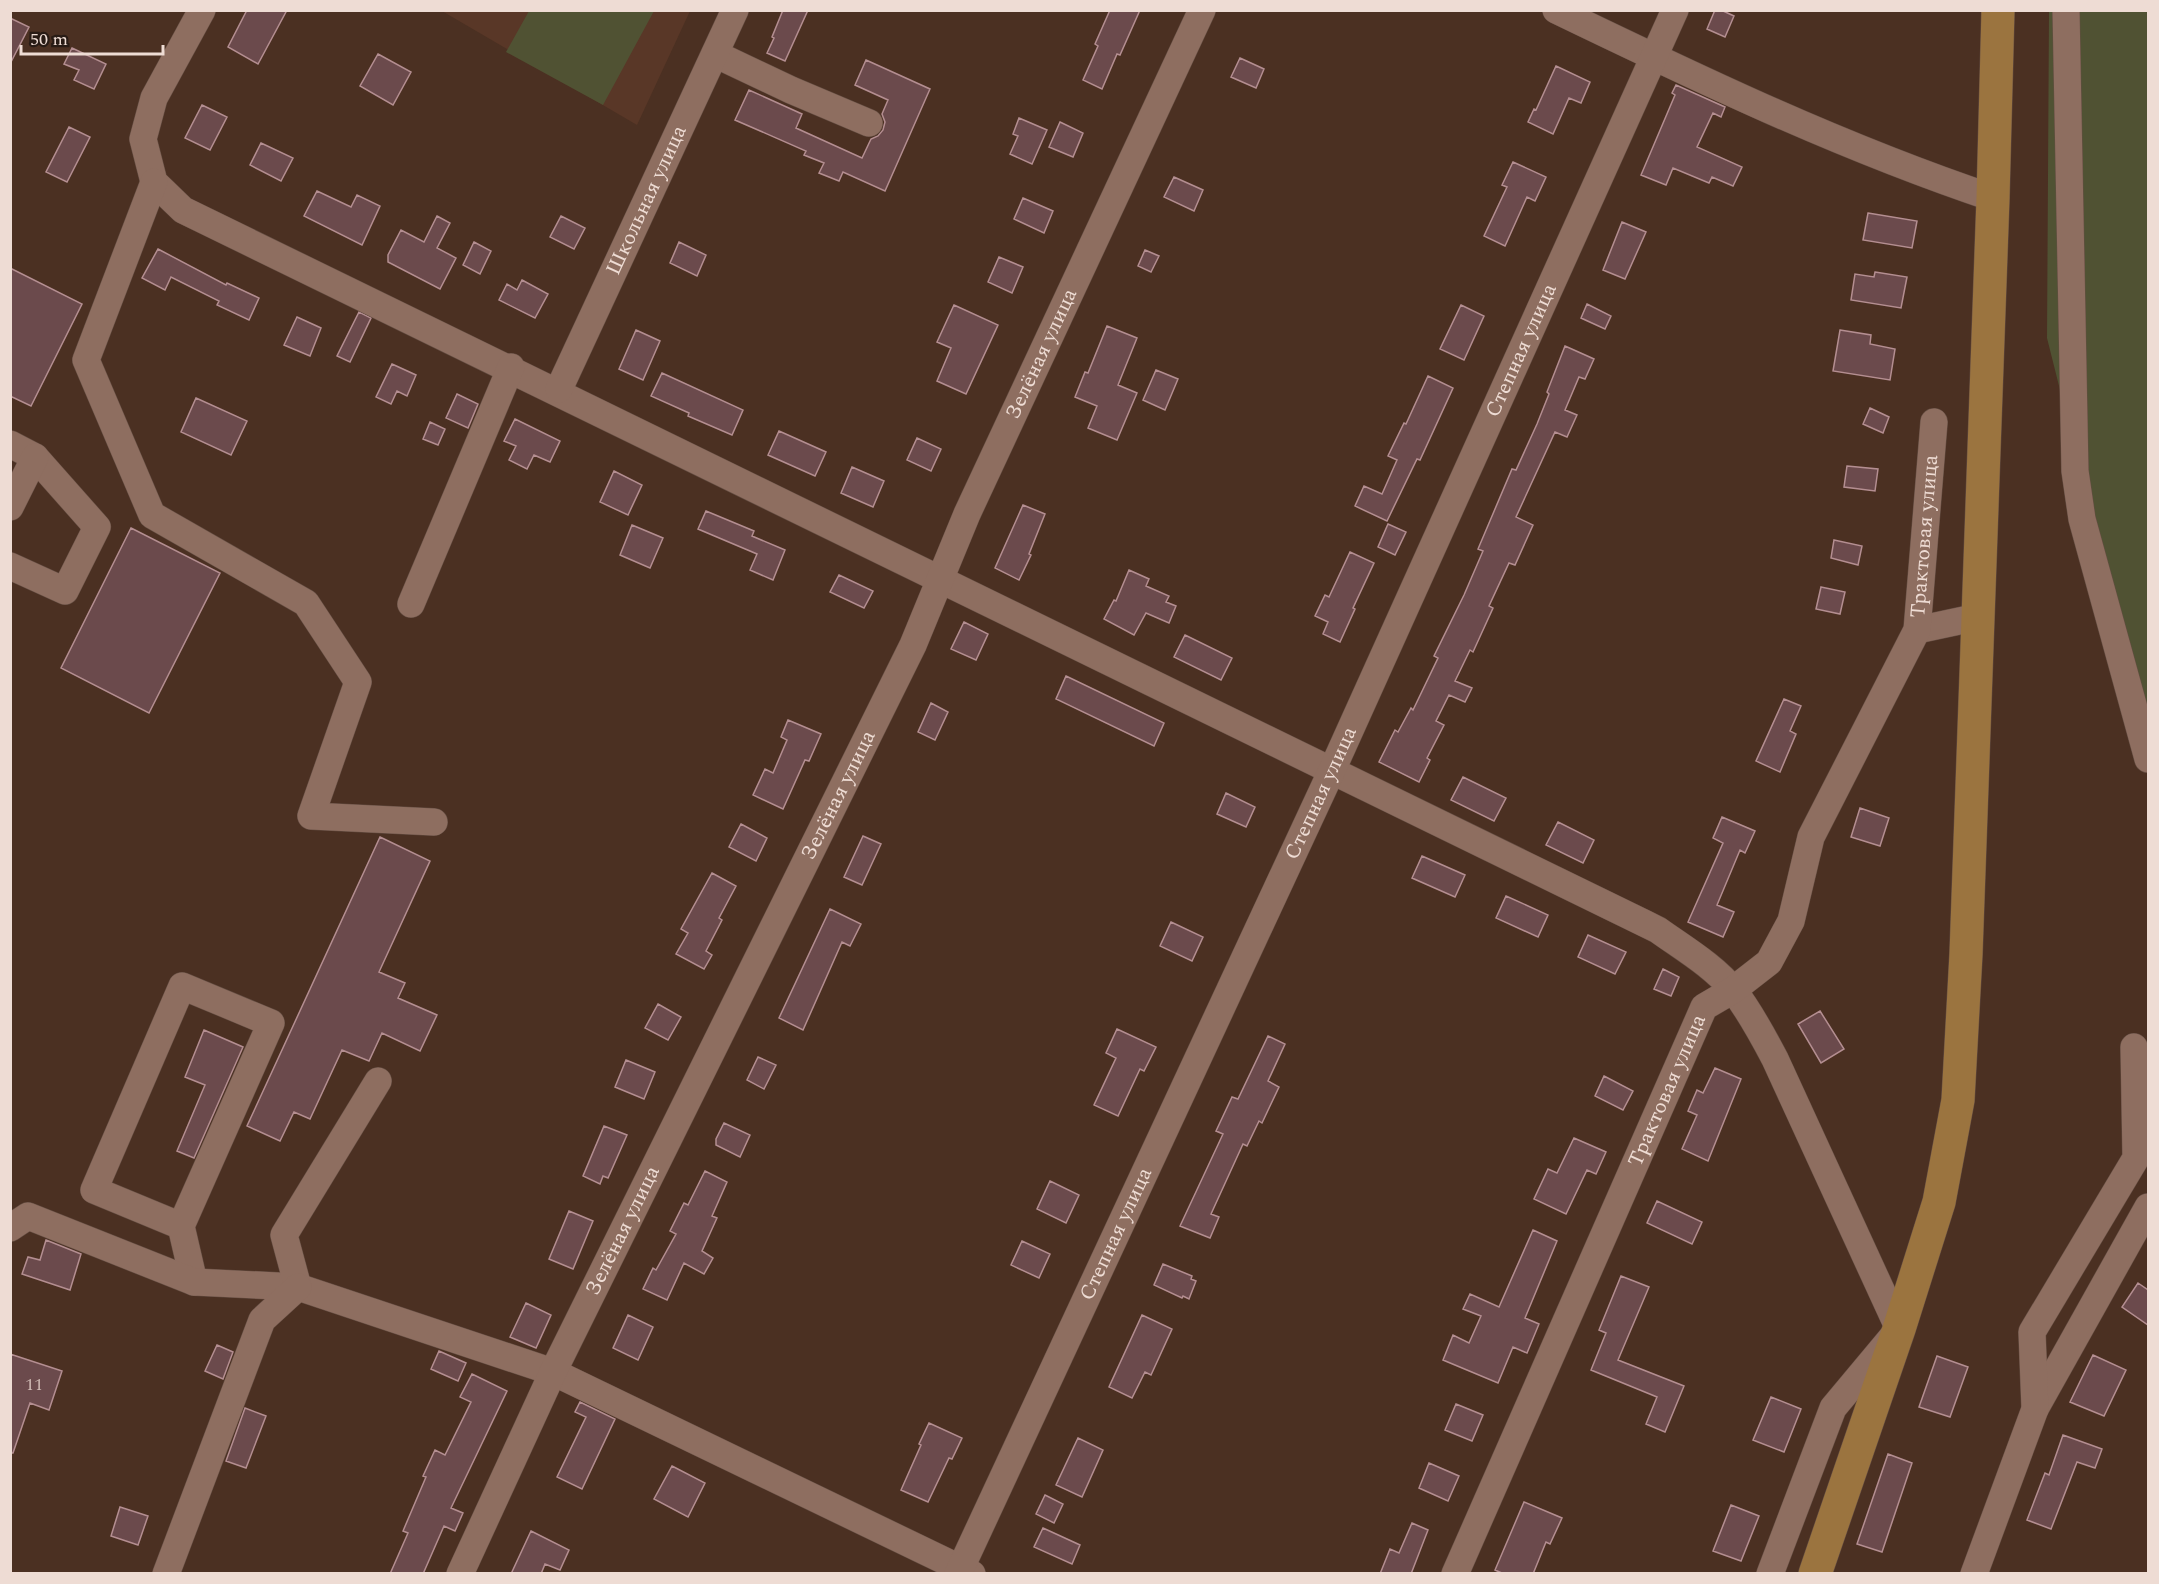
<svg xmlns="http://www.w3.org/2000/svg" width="2159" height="1584" font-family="Spectral,serif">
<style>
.built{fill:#593727}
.green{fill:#505233}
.building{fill:#6b4a4c;stroke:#b48e91;stroke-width:1.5}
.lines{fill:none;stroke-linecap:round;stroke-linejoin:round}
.minor-casing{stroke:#654e43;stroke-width:28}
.major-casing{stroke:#654e43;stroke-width:34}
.minor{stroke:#8e6e60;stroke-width:27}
.major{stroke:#9b743f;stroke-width:33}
.labels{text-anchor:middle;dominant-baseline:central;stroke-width:4.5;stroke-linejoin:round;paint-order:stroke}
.number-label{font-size:18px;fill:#cdb8b2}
.street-label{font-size:21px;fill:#eedcd4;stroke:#281b15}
</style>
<rect width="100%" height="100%" fill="#4b3022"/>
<path class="built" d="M442,11H690L637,125Z"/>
<path class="green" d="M529,11V10L654,11L603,105L506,52Z
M2049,11H2148V741L2047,338Z"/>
<path class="building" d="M247,10H287L258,64L228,47Z
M783,10H808L785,61L767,53L774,38L772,37Z
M1110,10H1140L1120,55L1117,54L1102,89L1083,80L1098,46L1095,44Z
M1715,10H1721L1734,16L1725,37L1707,29Z
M10,18L29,27L10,64Z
M72,48L106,64L94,89L74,80L79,70L64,64Z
M378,54L411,72L393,105L360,86Z
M1240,58L1264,69L1256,88L1231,77Z
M866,60L930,89L885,191L843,172L839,181L819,173L824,163L804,155L806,151L735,120L749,90L802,114L796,128L862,158L871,139L878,136L883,130L885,122L882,114L888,100L855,85Z
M1556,66L1590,82L1581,103L1569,98L1553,134L1528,122L1534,109L1536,110Z
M1676,85L1725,107L1721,117L1713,113L1697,147L1742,167L1733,186L1712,177L1709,183L1673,168L1666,185L1641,175L1675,95L1672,93Z
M202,105L227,117L210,150L185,138Z
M1019,118L1047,130L1032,164L1010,154L1018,136L1013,134Z
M1060,122L1083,133L1073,157L1049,147Z
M69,127L90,137L67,182L46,172Z
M261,143L293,158L281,181L250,165Z
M1513,162L1546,177L1535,201L1527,197L1505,246L1484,236L1507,187L1502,185Z
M1174,177L1203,190L1194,211L1164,197Z
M317,191L351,207L357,195L380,206L362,245L304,216Z
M1023,198L1053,211L1044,233L1014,219Z
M1868,213L1917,221L1912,248L1863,240Z
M437,216L450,223L437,248L456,258L440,289L388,262V255L401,230L424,242Z
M561,216L585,228L574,249L550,237Z
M1622,222L1646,232L1625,279L1603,270Z
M474,242L491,251L480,274L463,265Z
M679,242L706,255L697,276L670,263Z
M158,249L226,285L227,283L259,298L249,320L217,305L219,301L171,277L165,290L142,278Z
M1145,250L1159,256L1151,272L1138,266Z
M999,257L1023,267L1012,293L988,282Z
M10,268L82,304L31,406L10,396Z
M1875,272L1907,277L1901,308L1851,300L1855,274L1874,277Z
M522,280L548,294L535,318L499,300L507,284L517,290Z
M1587,304L1611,316L1605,329L1581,318Z
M954,305L998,325L966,394L937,381L951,348L937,342Z
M1461,305L1484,316L1464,360L1440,349Z
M359,312L371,318L350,362L337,356Z
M297,317L321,328L310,356L284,345Z
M1107,326L1137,338L1118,385L1137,393L1117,440L1088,428L1097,406L1075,397L1085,372L1088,373Z
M636,330L660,341L643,380L619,369Z
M1840,330L1871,335L1870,344L1895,349L1890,380L1833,371Z
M1565,346L1594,359L1585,379L1579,377L1565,410L1577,415L1567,437L1555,432L1516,517L1533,525L1515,565L1509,563L1489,606L1493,608L1473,652L1470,650L1455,681L1472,688L1465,702L1449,695L1436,721L1444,725L1427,758L1430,760L1419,782L1379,762L1395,730L1398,732L1411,708L1413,710L1438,658L1434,656L1464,595L1483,551L1478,549L1512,469L1516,470L1537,424L1549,394L1547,392Z
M392,364L416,375L407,396L397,391L391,404L376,397Z
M1156,370L1178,379L1165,410L1143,400Z
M662,373L743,410L732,435L688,416L689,413L651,396Z
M1428,376L1453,388L1420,460L1417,459L1387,521L1355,506L1364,486L1382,494L1397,460L1388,456L1404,423L1406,424Z
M457,394L478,404L468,428L446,418Z
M196,398L247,421L231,455L181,432Z
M1870,408L1889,417L1883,433L1863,424Z
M515,419L560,441L550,462L534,455L527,469L509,460L516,446L504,441Z
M430,422L445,429L438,445L423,439Z
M779,431L826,452L815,476L768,455Z
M917,438L941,449L931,471L907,460Z
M1847,466L1878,469L1875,491L1844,487Z
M852,467L884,481L873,507L841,493Z
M614,471L642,485L628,515L600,502Z
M1023,505L1045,514L1029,554L1031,555L1019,580L995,568Z
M706,511L754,531L752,536L785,550L773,580L750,570L757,554L698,529Z
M1388,524L1406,532L1395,555L1378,547Z
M632,525L663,538L650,568L620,555Z
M131,528L220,573L149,713L61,668Z
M1834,540L1862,546L1858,565L1831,558Z
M1350,552L1374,563L1353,608L1355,609L1340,642L1323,634L1328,622L1315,616L1325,595L1329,597Z
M1129,570L1149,579L1146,586L1169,596L1166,602L1176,606L1169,623L1146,613L1134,635L1104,619L1114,600L1116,601Z
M839,575L873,591L864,608L830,592Z
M1821,587L1845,592L1840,614L1816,609Z
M964,622L988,634L976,660L951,649Z
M1185,635L1232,658L1221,680L1174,657Z
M1066,676L1164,723L1154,746L1056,699Z
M1784,699L1801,706L1790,731L1796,734L1780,772L1756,761Z
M931,703L948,712L935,740L918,732Z
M788,720L821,734L809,761L805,760L783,809L753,795L765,769L773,773L787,740L781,737Z
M1463,777L1506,798L1494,821L1451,800Z
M1226,793L1255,807L1246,827L1217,814Z
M1860,808L1889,818L1880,846L1851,837Z
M1722,817L1755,831L1745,853L1740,850L1717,905L1734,912L1723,937L1688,922L1723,843L1713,838Z
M1558,822L1594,840L1583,863L1546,845Z
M741,824L767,838L756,861L729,847Z
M863,836L881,844L862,885L844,877Z
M380,837L430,861L379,972L405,983L398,998L437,1015L420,1051L382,1033L369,1061L342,1050L310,1119L294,1112L280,1141L247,1126Z
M1422,856L1465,875L1455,897L1412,878Z
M712,873L736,886L719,918L722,920L706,951L712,955L704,969L676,954L688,933L681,929Z
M1506,896L1548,915L1538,937L1496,918Z
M830,909L861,924L850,946L842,942L803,1030L779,1018Z
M1171,922L1203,937L1192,961L1160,946Z
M1588,935L1626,952L1615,974L1578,957Z
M1663,969L1679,977L1671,996L1654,989Z
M658,1004L681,1017L668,1040L645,1028Z
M1820,1011L1844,1049L1821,1063L1798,1024Z
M1117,1029L1156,1047L1144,1071L1140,1069L1118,1116L1094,1105L1116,1058L1106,1053Z
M204,1030L243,1047L194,1158L177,1151L205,1085L185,1077Z
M1268,1036L1285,1044L1268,1081L1279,1087L1262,1123L1259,1121L1247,1146L1243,1144L1211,1214L1219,1217L1210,1238L1180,1226L1223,1134L1216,1131L1232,1097L1238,1099Z
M758,1057L776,1065L764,1089L747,1080Z
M626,1060L655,1072L644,1099L615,1087Z
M1715,1068L1741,1079L1708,1161L1682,1149L1697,1115L1688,1111L1697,1090L1703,1093Z
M1604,1076L1633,1091L1623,1110L1595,1096Z
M724,1123L750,1135L740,1157L716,1145V1139Z
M604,1126L627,1135L608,1178L603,1176L600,1184L583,1176Z
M1574,1138L1606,1152L1596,1174L1587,1170L1566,1214L1534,1199L1548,1169L1557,1173Z
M705,1171L727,1182L712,1216L717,1218L702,1251L713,1258L704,1274L684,1263L667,1300L643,1289L653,1268L656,1270L676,1234L670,1231L684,1203L688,1205Z
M1050,1181L1079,1195L1066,1223L1037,1209Z
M1657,1201L1702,1222L1692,1244L1647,1223Z
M569,1211L593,1221L573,1269L549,1259Z
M1533,1230L1557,1241L1525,1318L1539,1324L1527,1353L1513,1347L1498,1383L1443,1360L1453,1335L1469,1343L1481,1316L1463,1309L1470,1294L1499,1307Z
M46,1240L81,1254L70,1290L22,1274L28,1257L40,1260Z
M1022,1241L1050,1254L1039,1278L1011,1265Z
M1163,1264L1192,1276L1191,1279L1196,1281L1189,1299L1183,1296L1182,1298L1154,1285Z
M1621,1276L1649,1287L1618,1360L1684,1386L1665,1432L1646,1424L1657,1397L1591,1370L1606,1333L1599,1330Z
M2138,1283L2148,1290V1325L2122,1307Z
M526,1303L551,1315L536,1348L510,1337Z
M628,1315L653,1327L638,1360L613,1348Z
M1142,1315L1172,1329L1151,1375L1145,1372L1132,1398L1109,1387Z
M217,1345L233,1352L223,1379L205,1371Z
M439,1351L466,1363L458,1381L431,1369Z
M10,1354L62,1371L49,1410L30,1403L13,1453H10Z
M2093,1355L2126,1370L2104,1416L2070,1402Z
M1937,1356L1968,1367L1950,1417L1919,1407Z
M472,1374L507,1391L451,1508L463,1513L455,1531L444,1526L423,1574H390L408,1533L403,1531L426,1477L423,1476L435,1450L445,1455L471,1402L460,1397Z
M1771,1397L1801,1409L1784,1452L1753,1440Z
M580,1402L615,1419L582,1489L557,1477L586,1417L575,1412Z
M1456,1404L1483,1415L1472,1441L1445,1430Z
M245,1408L266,1416L246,1468L226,1461Z
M929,1423L962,1438L952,1459L949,1458L928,1502L901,1490L921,1445L919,1444Z
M2063,1435L2102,1449L2095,1468L2077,1462L2051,1529L2027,1520L2045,1473L2049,1475Z
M1078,1438L1103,1450L1082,1497L1056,1485Z
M1888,1454L1912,1463L1882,1552L1857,1544Z
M1429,1463L1459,1476L1448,1501L1419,1488Z
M672,1466L705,1483L688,1517L654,1499Z
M1045,1495L1063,1504L1054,1523L1036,1514Z
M1524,1502L1562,1518L1550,1544L1546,1542L1533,1574H1504L1495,1570Z
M1731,1505L1759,1516L1741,1561L1713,1551Z
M120,1507L148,1516L138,1545L111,1536Z
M1412,1523L1428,1530L1411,1574H1380L1390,1549L1399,1553Z
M1043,1528L1080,1545L1072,1564L1034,1547Z
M531,1531L569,1550L560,1570L545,1564L541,1574H511Z"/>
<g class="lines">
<g class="minor-casing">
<g id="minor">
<path d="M202,10L154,98L143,139L154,182L183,210C676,446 1168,686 1658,930C1683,948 1714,966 1734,991C1750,1012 1763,1036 1775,1059L1899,1329L1833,1408L1770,1574"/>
<path d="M1556,10C1701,80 1841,147 1993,198"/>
<path d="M2066,10L2075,471L2082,519L2148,759"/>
<path d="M715,54L791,90L869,123"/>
<path d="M154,182L86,360L152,515L306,603L358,682L311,816L434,822"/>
<path id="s1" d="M559,389L735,10"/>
<path d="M10,444L35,457L97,527L65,591L10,566"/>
<path d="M10,507L35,457"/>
<path d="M411,604L511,367"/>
<path d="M1917,630L1978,617"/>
<path d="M181,1226L94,1190L182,986L271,1023L181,1226L194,1282"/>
<path d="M10,1228L28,1216L194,1282L298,1287L553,1372L972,1574"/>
<path d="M298,1287L284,1235L378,1081"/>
<path d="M2035,1409L2148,1207"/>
<path d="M166,1574L262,1320L298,1287"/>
<path id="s2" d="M460,1574L553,1372L913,645L967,514L1202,10"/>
<path id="s3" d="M958,1574L1333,768L1675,10"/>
<path id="s4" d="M1455,1574L1704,1007L1733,990L1769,962L1791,921L1811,837L1917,630L1934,422"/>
<path d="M1974,1574L2035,1409L2032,1332L2136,1158L2134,1047"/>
</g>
</g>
<g class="major-casing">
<path id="major" d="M1815,1574L1899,1329L1939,1202L1958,1100L1966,954L1993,198L1998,10"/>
</g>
<use href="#minor" class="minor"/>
<use href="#major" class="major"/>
</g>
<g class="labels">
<g class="number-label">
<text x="34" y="1384">11</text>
</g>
<g class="street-label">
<text stroke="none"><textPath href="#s1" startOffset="208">Школьная улица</textPath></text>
<text stroke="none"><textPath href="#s3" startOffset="1347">Степная улица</textPath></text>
<text stroke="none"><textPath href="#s2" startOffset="1352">Зелёная улица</textPath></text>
<text stroke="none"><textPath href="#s4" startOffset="1158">Трактовая улица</textPath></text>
<text stroke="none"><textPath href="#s3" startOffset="861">Степная улица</textPath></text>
<text stroke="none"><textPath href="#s2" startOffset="866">Зелёная улица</textPath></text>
<text stroke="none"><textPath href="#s4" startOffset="528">Трактовая улица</textPath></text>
<text stroke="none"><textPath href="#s2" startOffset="380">Зелёная улица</textPath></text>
<text stroke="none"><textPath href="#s3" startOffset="375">Степная улица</textPath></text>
</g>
</g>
<rect width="2159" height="1584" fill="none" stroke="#eedcd4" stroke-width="24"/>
<path d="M21 45v9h142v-9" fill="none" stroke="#eedcd4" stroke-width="3"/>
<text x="30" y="45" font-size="18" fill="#eedcd4" stroke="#281b15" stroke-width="4.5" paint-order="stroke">50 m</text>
</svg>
